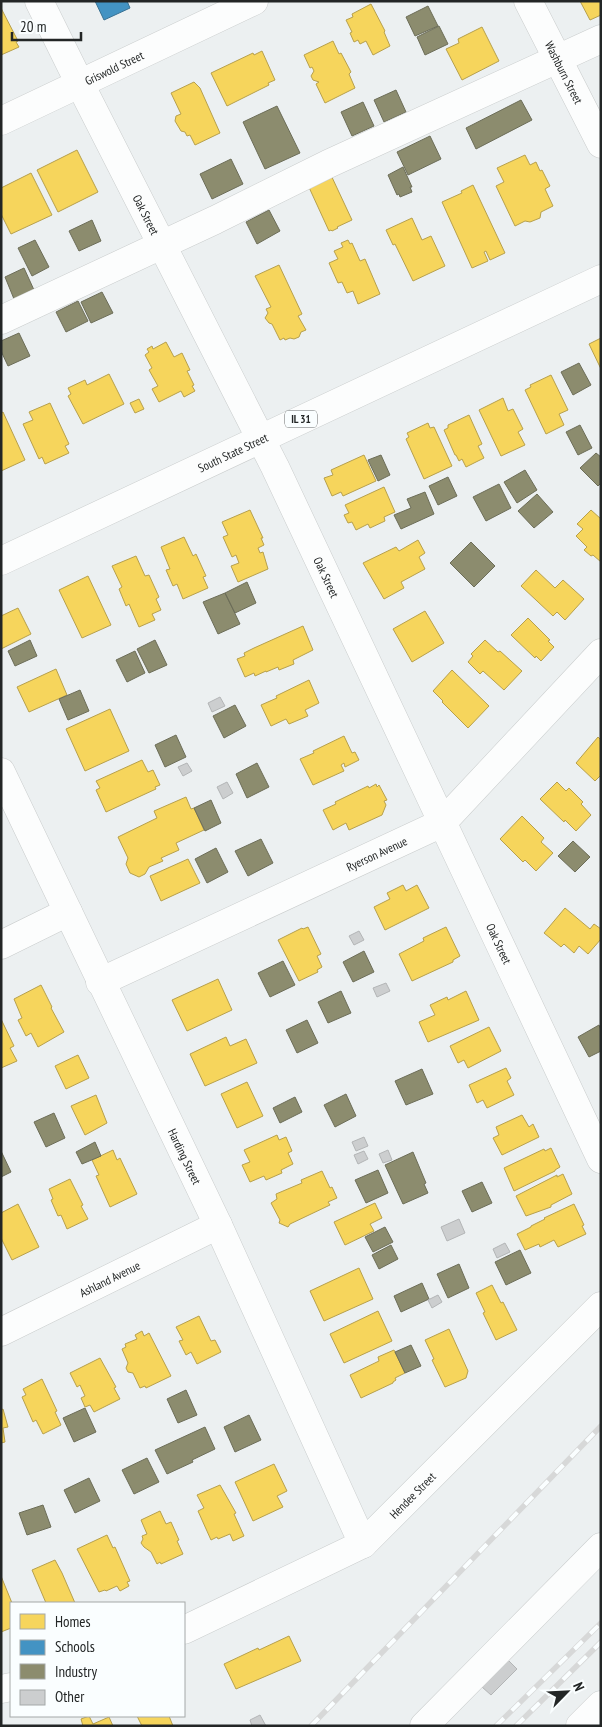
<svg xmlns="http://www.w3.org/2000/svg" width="602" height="1727" font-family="'PT Sans Narrow',sans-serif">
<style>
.homes{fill:#f6d55c;stroke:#b7a04c}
.schools{fill:#4393c3;stroke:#397294}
.industry{fill:#8c8c6e;stroke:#6c6d58}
.building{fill:#cccecf;stroke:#b3b5b6}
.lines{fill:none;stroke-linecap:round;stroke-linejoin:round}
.minor-casing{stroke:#cacdcd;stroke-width:29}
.major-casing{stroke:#cacdcd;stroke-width:29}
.minor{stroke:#fcfdfd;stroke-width:28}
.major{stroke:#fcfdfd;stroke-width:28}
.rail-casing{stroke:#d7d8d8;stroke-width:5.5}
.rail{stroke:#fafeff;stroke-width:4;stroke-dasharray:11;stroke-linecap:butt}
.labels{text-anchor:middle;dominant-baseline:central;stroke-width:5;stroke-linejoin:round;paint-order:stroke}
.shield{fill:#fafeff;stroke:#646767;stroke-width:1}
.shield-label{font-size:11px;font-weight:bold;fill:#232626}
.street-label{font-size:12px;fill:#232626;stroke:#fafeff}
</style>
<rect width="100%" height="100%" fill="#ecf0f1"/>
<path class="homes" d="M580,1H601V15L590,20Z
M371,4L385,31L384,32L390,46L373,55L366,41L360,44L358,40L354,42L350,33L352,32L346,20L353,17L352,14Z
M1,8L18,41L16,42L19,47L1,55Z
M482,27L499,61L462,80L446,49L459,43L458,39Z
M333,41L339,54L341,53L351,72L349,74L355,88L325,103L316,84L319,82L313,80L311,76L314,71L312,67L310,68L304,55Z
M262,51L275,80L268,83L269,85L227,106L211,73L253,53L254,55Z
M194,82L200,88L220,133L195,145L190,135L187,136L185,132L181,131L175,121L176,116L181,114L171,93Z
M77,150L98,192L58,212L37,170Z
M525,155L530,165L536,162L540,171L542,170L550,186L545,189L553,206L541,212L540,218L530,222L525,221L515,226L496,186L504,182L497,168Z
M31,173L52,215L11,234L1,214V188Z
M330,173L352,220L337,227L338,228L332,231L331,230L329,231L307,183Z
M473,185L505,253L490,260L486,251L484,252L488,261L472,268L442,202L462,193L461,191Z
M412,218L422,240L431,236L445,266L413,281L395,244L393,245L386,230Z
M348,240L350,244L352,243L360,261L365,259L380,294L358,304L353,291L347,293L342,282L338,283L329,263L338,259L334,251L343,247L341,243Z
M279,265L302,314L298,316L306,330L301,332L299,337L294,339L290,338L285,340L284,338L280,340L272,324L269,323L265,318L268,313L266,309L271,307L255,276Z
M601,338V369L589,344Z
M166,342L174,357L182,353L190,370L187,371L194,385L192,386L195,391L184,397L181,391L159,402L152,389L158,386L149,370L152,368L145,355L149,352L147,349L152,346L153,349Z
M109,374L124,404L83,424L68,396L71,394L68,388L85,380L87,385Z
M551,375L568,410L559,414L564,425L546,434L525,390L531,387L530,385Z
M503,398L508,411L513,409L523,429L518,432L525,445L501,456L479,410Z
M139,399L144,409L135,413L130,403Z
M50,403L69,444L65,446L69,453L45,464L42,457L39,459L23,424L33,420L29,412Z
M3,412L25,460L1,471V413Z
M469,415L482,444L478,446L484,458L466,467L462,459L459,461L456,455H455L444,430L448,428V425Z
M428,423L430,428L434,427L452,466L424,479L406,439L409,437L407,433Z
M364,455L376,481L343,496L341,492L332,496L324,478L333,475L331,470Z
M384,487L395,512L384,517L385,521L370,528L368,524L356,530L352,522L348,523L344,515L349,513L345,505Z
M250,510L263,538H261L264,545L258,548L260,553L263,552L268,569L238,582L231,566L239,563L236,555L232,557L223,537L228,535L222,522Z
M591,510L601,519V562L593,555L591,556L584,550L587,547L576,536L583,529L577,524Z
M184,537L193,556L196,554L206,576L203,577L208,588L183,599L177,584L173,586L166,570L170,569L161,547Z
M418,540L425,553L419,557L425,569L401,582L404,588L384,599L363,563L396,547L399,551Z
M136,556L145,576L149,575L159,597L156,599L161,610L152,614L155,620L139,627L129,604L126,606L119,589L122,587L112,566Z
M536,570L555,588L563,580L584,599L565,620L557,612L553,616L521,586Z
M88,576L111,625L82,638L59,590Z
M18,608L31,634L1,649V616Z
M425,611L444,643L412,662L393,629Z
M528,618L550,640L548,641L554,647L541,661L536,656L535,658L511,635Z
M303,626L313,650L293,660L294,664L279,670L278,667L266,672V671L255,676L254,673L245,677L237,659L245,656L244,653L254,648Z
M485,640L498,652L500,651L522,671L504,690L483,671L480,674L468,662L473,656L471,654Z
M56,669L67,695L29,712L17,687Z
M452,670L489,706L468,728L442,702L443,701L433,691Z
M309,680L319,703L305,710L308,716L289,724L286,719L271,726L261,705L277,698L276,696Z
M110,709L129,751L85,771L66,729Z
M344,736L352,753L355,752L359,760L345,767L344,763L341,765L344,771L313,785L300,759L314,753L313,751Z
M598,737L601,740V775L595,781L576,763Z
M142,760L148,772L153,770L160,785L155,787L156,789L106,812L96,790L100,788L96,781Z
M557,782L566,791L569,788L583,802L581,804L591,815L576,831L565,820L564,822L540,799Z
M376,784L377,787L379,785L387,800L384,801L386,805L382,815L349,830L346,823L333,830L323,810L336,804L335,802L368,786L369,788Z
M186,797L191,809L194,808L204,830L176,843L179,850L161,858L163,861L149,867L145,874L139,877L130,873L126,864L128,858L118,837L157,818L154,811Z
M522,816L544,838L541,842L553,853L536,871L525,860L523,862L500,839Z
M188,859L200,883L161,901L150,876Z
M403,885L406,891L417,885L429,908L385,930L374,907L390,899L387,893Z
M565,908L590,929L594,924L601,929V939L588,954L579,946L574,953L564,944L561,947L544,933Z
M308,927L321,954L317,956L322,967L317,970L318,972L299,981L278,940L302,928L303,929Z
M446,927L460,956L453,960V962L412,981L399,954L424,941L423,938Z
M218,979L232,1010L187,1031L172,1000Z
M41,985L52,1007L51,1008L64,1032L38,1047L31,1033L26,1036L18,1020L22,1018L14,999Z
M466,991L479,1020L428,1042L419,1022L435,1015L430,1005L447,997L448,1000Z
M1,1019L14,1046L10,1048L17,1061L1,1068Z
M489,1027L501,1051L468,1068L464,1060L458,1063L450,1046Z
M226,1037L230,1046L246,1039L257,1063L205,1086L190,1054Z
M78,1055L89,1078L66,1089L55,1066Z
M506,1068L511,1078L507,1081L514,1095L487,1108L483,1100L477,1103L469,1085Z
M247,1082L263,1116L237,1128L221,1094Z
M96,1095L107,1123L85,1135L71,1106Z
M522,1115L529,1127L533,1124L539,1137L502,1155L493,1138L499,1135L496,1127Z
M277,1135L279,1140L286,1137L292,1151L288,1153L293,1164L281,1170L282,1173L266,1180L264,1176L250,1182L242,1165L250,1162L244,1150Z
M551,1148L560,1167L555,1170V1171L514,1191L504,1168L544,1149L545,1151Z
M113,1150L117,1160L120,1158L137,1194L110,1207L96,1176L99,1175L92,1160Z
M322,1171L330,1188L332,1187L337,1198L328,1202L330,1205L290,1224L288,1227L279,1223L280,1220L271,1203L277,1199L276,1194L302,1183L301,1180Z
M563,1174L572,1194L551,1205V1207L526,1216L516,1196L557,1175V1177Z
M70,1179L83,1205L81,1206L88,1219L67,1229L61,1215L58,1216L51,1200L53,1199L49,1189Z
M375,1203L382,1218L370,1224L374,1231L345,1245L334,1222Z
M18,1204L39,1247L12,1260L1,1238V1213Z
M574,1204L584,1225L582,1226L586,1234L558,1247L554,1240L540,1247L539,1244L525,1250L517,1234L531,1227V1226L545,1219L544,1218Z
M359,1268L373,1299L324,1321L310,1291Z
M492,1285L501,1303L503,1302L517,1330L496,1340L483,1313L485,1312L476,1293Z
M378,1311L392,1341L344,1363L330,1334Z
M199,1316L211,1341L215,1340L221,1352L197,1364L191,1352L186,1355L179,1341L183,1340L176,1327Z
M449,1329L468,1371L466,1378L445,1387L432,1360L434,1359L425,1340Z
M142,1331L144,1336L149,1333L171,1376L146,1388L145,1386L140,1388L133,1373L128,1372L126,1368L128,1363L122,1349L126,1347L125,1344L137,1339L135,1335Z
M394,1350L405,1373L395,1378L396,1380L393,1382V1383L361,1398L350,1375L379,1361L378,1357Z
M100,1358L116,1387L114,1388L120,1399L94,1412L90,1405L85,1407L81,1398L85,1396L80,1385L77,1387L70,1373Z
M42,1379L57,1411L55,1412L61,1425L43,1434L36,1420L33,1422L22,1397L26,1395L23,1389Z
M3,1409L8,1427L3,1428L5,1442L1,1443V1410Z
M274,1464L287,1491L277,1496L283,1507L253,1521L235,1482Z
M220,1485L236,1513L234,1514L244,1536L233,1541L230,1534L218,1539L217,1537L211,1540L198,1511L204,1508L197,1495Z
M160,1511L166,1524L171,1522L179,1540L177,1541L183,1554L161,1564L160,1562L157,1564L151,1552L144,1547L141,1543L143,1539L142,1536L147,1534L141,1520Z
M107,1535L113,1548L115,1547L130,1581L127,1582L129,1586L120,1591L117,1586L106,1591L105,1590L99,1592L77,1549Z
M55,1560L62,1573L75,1603H46L32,1570Z
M1,1576L12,1603L11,1628L1,1632Z
M289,1636L301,1661L236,1689L224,1664L258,1648L259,1650Z
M89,1716L93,1724L109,1717L113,1726H83L81,1719Z
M137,1716H169L173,1726H142Z"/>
<path class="schools" d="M95,1H127L130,8L104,20Z"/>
<path class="industry" d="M428,6L438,26L415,36L406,17Z
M439,26L448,44L425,55L417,37Z
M396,90L406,112L384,122L374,100Z
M521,100L532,120L476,149L466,128Z
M363,102L374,126L352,136L341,112Z
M277,106L300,153L265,169L243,122Z
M430,136L441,159L408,175L397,152Z
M231,159L243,184L212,199L200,174Z
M403,167L412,187H410L412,192L400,197L399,194L397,195L388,175Z
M269,210L280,231L257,244L246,222Z
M92,220L101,241L79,251L69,231Z
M35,240L49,267L32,276L18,248Z
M24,268L34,290L14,299L5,277Z
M102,292L113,313L91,323L81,302Z
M78,301L88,321L66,332L56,312Z
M19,333L30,356L8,366L1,351V341Z
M579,363L591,385L573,395L561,372Z
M580,425L592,448L578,455L566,432Z
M596,453L601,457V483L598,486L580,468Z
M381,455L390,475L378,481L368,460Z
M525,470L537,490L517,503L504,482Z
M448,477L457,496L438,505L429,486Z
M499,484L511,508L486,521L473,497Z
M425,492L434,514L401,529L394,515L411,508L407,499Z
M537,494L553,512L534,528L518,511Z
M471,542L495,566L474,587L450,563Z
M247,582L256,603L235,613L225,593Z
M225,593L240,624L218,634L203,602Z
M30,640L37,656L15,666L8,651Z
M155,640L167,665L149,673L137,649Z
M135,651L145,673L127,682L116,660Z
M80,690L89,711L68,720L59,699Z
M235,705L246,726L224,738L213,716Z
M176,735L186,757L165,767L155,745Z
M257,763L269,787L247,798L236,774Z
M211,800L221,823L205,831L194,808Z
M261,839L273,863L248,876L235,851Z
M573,841L590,857L575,872L558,856Z
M216,848L228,872L207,883L195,859Z
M364,951L374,972L353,982L343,962Z
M283,961L295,985L270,997L258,973Z
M341,991L351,1013L328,1023L318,1002Z
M307,1020L318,1043L297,1053L286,1030Z
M599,1025L601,1030V1051L589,1057L578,1037Z
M422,1069L433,1094L406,1105L395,1081Z
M346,1094L356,1116L335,1127L324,1105Z
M295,1097L302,1112L280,1123L273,1108Z
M54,1113L65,1138L46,1147L34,1122Z
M95,1142L101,1156L82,1164L76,1152Z
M1,1151L11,1172L1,1177Z
M413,1152L426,1183L424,1184L428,1193L403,1204L385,1165Z
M378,1170L388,1193L366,1203L355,1180Z
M482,1182L492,1203L472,1212L462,1191Z
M385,1227L393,1242L373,1252L365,1237Z
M391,1245L398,1259L379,1269L372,1255Z
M520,1250L531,1273L506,1285L495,1262Z
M459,1264L469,1288L448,1298L437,1274Z
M422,1283L429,1299L401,1312L394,1296Z
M411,1345L421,1366L405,1373L395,1352Z
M186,1390L197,1415L178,1423L167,1399Z
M85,1408L96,1432L74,1442L63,1418Z
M249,1415L261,1440L235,1452L224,1427Z
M205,1427L215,1449L192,1460L193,1462L167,1474L155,1450Z
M147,1458L159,1482L134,1494L122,1470Z
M89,1478L100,1501L75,1513L64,1490Z
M43,1505L51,1527L27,1535L19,1513Z"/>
<path class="building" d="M220,697L225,706L212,712L208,703Z
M187,763L192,771L183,776L178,767Z
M227,782L233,793L223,799L217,787Z
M359,931L364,940L354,945L349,936Z
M386,983L390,991L377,997L373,988Z
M364,1137L368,1146L356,1151L352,1142Z
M388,1150L392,1160L383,1163L379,1154Z
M364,1151L368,1159L358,1164L354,1155Z
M459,1219L465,1233L447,1241L441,1227Z
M505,1243L510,1252L497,1258L493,1249Z
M438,1295L442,1302L432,1308L428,1300Z
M508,1660L517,1669L491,1695L482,1687Z
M260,1715L266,1726H252L250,1720Z"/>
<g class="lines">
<g class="minor-casing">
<g id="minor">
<path id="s1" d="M39,1L80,84L275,467L601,1159"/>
<path id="s2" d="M528,1L601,144"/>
<path id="s3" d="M1,121L254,1"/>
<path d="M1,320L215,220L328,164L601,39"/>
<path id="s4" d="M1,772L218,1225L363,1544"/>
<path d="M1,945L68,912"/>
<path id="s5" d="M100,982L442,823L601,653"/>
<path id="s6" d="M1,1332L218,1225"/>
<path id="s7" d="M184,1630L363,1544L601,1306"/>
<path d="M1,1689L11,1687"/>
<path d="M424,1726L601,1547"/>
<path d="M580,1726L601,1705"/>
</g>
</g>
<g class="major-casing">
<g id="major">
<path id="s8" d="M1,561L601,279"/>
</g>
</g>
<use href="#minor" class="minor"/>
<use href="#major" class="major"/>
<g class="rail-casing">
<path id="rail" d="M311,1726L601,1426
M496,1726L601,1623
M516,1726L601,1642"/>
</g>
<use href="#rail" class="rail"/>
</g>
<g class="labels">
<rect class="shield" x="285" y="410.5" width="32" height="17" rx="4"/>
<g class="shield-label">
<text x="301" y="419">IL 31</text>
</g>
<g class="street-label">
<text stroke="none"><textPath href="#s3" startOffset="125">Griswold Street</textPath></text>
<text stroke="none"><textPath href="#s2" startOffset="80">Washburn Street</textPath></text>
<text stroke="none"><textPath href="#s1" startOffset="239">Oak Street</textPath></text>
<text stroke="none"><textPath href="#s8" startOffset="256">South State Street</textPath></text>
<text stroke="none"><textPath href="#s1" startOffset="644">Oak Street</textPath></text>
<text stroke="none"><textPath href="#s5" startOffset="305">Ryerson Avenue</textPath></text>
<text stroke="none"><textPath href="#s1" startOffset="1049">Oak Street</textPath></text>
<text stroke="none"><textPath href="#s4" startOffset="426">Harding Street</textPath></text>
<text stroke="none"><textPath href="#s6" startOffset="121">Ashland Avenue</textPath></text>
<text stroke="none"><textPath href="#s7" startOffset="268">Hendee Street</textPath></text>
</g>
</g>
<rect width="602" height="1727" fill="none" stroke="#232626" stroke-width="5"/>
<rect x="10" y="1602" width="175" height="115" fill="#fafeff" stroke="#a4a8a8"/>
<rect x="20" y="1614" width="25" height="15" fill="#f6d55c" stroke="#a4a8a8"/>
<text x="55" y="1627" font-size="15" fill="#232626">Homes</text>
<rect x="20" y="1640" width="25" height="15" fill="#4393c3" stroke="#a4a8a8"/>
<text x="55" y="1652" font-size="15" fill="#232626">Schools</text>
<rect x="20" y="1664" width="25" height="15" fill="#8c8c6e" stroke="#a4a8a8"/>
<text x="55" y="1677" font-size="15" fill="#232626">Industry</text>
<rect x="20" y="1690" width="25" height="15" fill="#cccecf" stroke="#a4a8a8"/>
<text x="55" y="1702" font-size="15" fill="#232626">Other</text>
<g transform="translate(567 1692) rotate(66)" stroke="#fafeff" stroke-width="4" paint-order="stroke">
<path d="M0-4L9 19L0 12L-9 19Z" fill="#232626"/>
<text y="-8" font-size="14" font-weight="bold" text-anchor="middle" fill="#232626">N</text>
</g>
<path d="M12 32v8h69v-8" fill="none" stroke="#232626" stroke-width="2.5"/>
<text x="20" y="32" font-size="15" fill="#232626" stroke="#fafeff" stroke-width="4" paint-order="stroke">20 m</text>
</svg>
